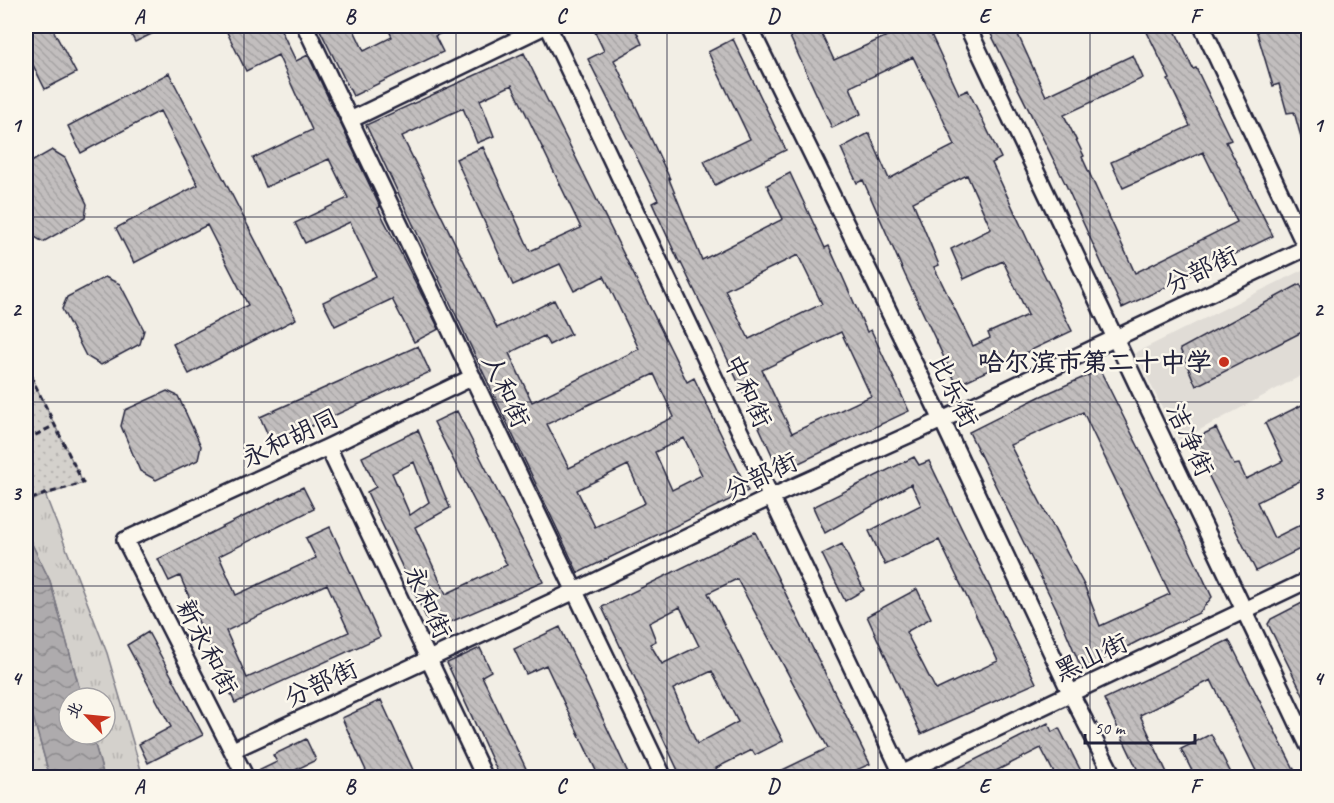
<svg xmlns="http://www.w3.org/2000/svg" width="1334" height="803" font-family="Caveat,'LXGW WenKai TC',sans-serif">
<style>
.built{fill:#e0dcd6}
.grass{fill:url(#grass-tufts);stroke:#7b7a84;stroke-width:1.5}
.park{fill:url(#park-dots);stroke:#7b7a84;stroke-width:1.5}
.water{fill:url(#water-waves);stroke:#76747f;stroke-width:1.5}
.building{fill:url(#building-back-hatch);stroke:#22223b;stroke-width:1.5;fill-rule:evenodd}
.lines{fill:none;stroke-linecap:round;stroke-linejoin:round}
.tertiary-casing{stroke:#22223b;stroke-width:20}
.path{stroke:#22223b;stroke-width:3;stroke-dasharray:6 4.5;stroke-linecap:butt}
.tertiary{stroke:#fbf7ec;stroke-width:15}
.grid{fill:none;stroke:#22223b;stroke-width:1.5;stroke-opacity:0.55}
.poi-dot{fill:#c8321e;stroke:#fbf7ec;stroke-width:2}
.labels{text-anchor:middle;dominant-baseline:central;stroke-width:5;stroke-linejoin:round;paint-order:stroke}
.street-label{font-size:26px;fill:#22223b;stroke:#fbf7ec}
.poi-label{font-size:26px;font-weight:bold;fill:#22223b;stroke:#fbf7ec;text-anchor:end}
.neatline{fill:none;stroke:#22223b;stroke-width:2}
.grid-label{font-size:20px;text-anchor:middle;font-weight:bold;fill:#22223b}
</style>
<defs>
<pattern id="grass-tufts" width="24" height="20" patternUnits="userSpaceOnUse" patternTransform="scale(1.5)"><rect width="24" height="20" fill="#d4d1cc"/><path d="M3 7l-1-3M5 7V3M7 7l1-3M15 17l-1-3M17 17v-4M19 17l1-3" fill="none" stroke="#b6b3b0"/></pattern>
<pattern id="park-dots" width="8" height="8" patternUnits="userSpaceOnUse" patternTransform="scale(1.5)"><rect width="8" height="8" fill="#d4d1cc"/><path d="M2 2h.1M6 6h.1" fill="none" stroke="#b6b3b0" stroke-width="1.8" stroke-linecap="round"/></pattern>
<pattern id="water-waves" width="16" height="10" patternUnits="userSpaceOnUse" patternTransform="scale(1.5)"><rect width="16" height="10" fill="#aeabad"/><path d="M0 5q4-4 8 0t8 0" fill="none" stroke="#8d8b8e"/></pattern>
<pattern id="building-back-hatch" width="6" height="6" patternUnits="userSpaceOnUse" patternTransform="scale(1.5)"><rect width="6" height="6" fill="#c2bebe"/><path d="M-1 5l2 2M0 0l6 6M5-1l2 2" fill="none" stroke="#a6a3a4"/></pattern>
</defs>
<rect width="100%" height="100%" fill="#f2eee5"/>
<filter id="ink" filterUnits="userSpaceOnUse"><feTurbulence type="fractalNoise" baseFrequency=".0167" numOctaves="2"/><feDisplacementMap in="SourceGraphic" scale="12" xChannelSelector="R" yChannelSelector="G"/><feConvolveMatrix kernelMatrix="1 2 1 2 8 2 1 2 1" color-interpolation-filters="sRGB"/></filter>
<g filter="url(#ink)">
<path class="built" d="M1304,269L1308,277V372L1179,441L1135,353Z"/>
<path class="grass" d="M45,494L107,653L143,777H104L92,734H105V698H82L50,581L26,532V504Z"/>
<path class="park" d="M26,366L83,483L26,501Z
M26,692L50,777H26Z"/>
<path class="water" d="M26,532L50,581L82,698H69V734H92L104,777H50L26,692Z"/>
<path class="building" d="M26,26H51L76,73L45,89L26,51Z
M127,26H168L135,42Z
M224,26H279L296,61L308,55L380,207L378,208L439,329L414,342L392,299L335,326L323,302L376,276L350,222L305,243L295,223L348,198L329,159L266,187L253,158L312,130L278,55L246,71Z
M318,26H352L364,51L392,37L387,26H456L435,36L443,52L353,96Z
M608,26H634L642,44L614,60L670,179H669L702,260L783,219L767,185L790,173L825,248L829,246L867,332L871,330L909,411L780,472L719,341L681,263L680,264L652,203L658,200L588,59L604,51L595,32ZM798,255L822,304L749,339L725,290ZM841,332L871,396L792,433L762,370Z
M785,26H818L834,60L909,26H927L959,94L968,90L1001,158L992,163L1035,256L1072,331L957,385L905,275L863,180L857,183L841,148L869,133L889,179L900,173L955,145L934,100L913,57L850,87L861,114L832,128ZM967,175L991,229L951,249L964,279L1003,261L1028,315L988,333L990,338L973,346L934,267L939,265L913,202Z
M987,26H1014L1046,96L1133,55L1143,78L1064,115L1084,156L1082,157L1135,273L1237,222L1203,152L1123,188L1111,162L1190,126L1168,80L1170,79L1144,26H1173L1193,69L1196,68L1231,140L1226,142L1273,236L1122,308L1065,183Z
M1255,26H1308V41L1300,44L1308,73V150L1305,151L1294,112L1287,113L1279,84L1273,86Z
M733,39L786,150L715,185L704,161L750,139L708,52Z
M524,53L687,382L694,378L748,491L578,573L366,125ZM512,85L581,228L530,251L483,147L456,159L513,285L560,264L574,291L604,276L639,349L532,402L509,353L544,336L549,345L571,334L554,300L497,328L402,136L463,108L477,143L494,136L480,100ZM654,374L674,417L569,468L547,424ZM684,438L702,475L672,490L655,452ZM628,465L645,503L595,527L577,490Z
M169,73L296,319L189,374L173,344L248,305L207,225L134,263L116,228L198,185L160,111L81,153L68,126Z
M52,150L65,158L87,204L85,218L43,242L28,233L26,229V165Z
M105,277L120,284L144,330L140,344L101,365L86,356L62,309L67,297Z
M1300,284L1308,299V329L1196,386L1180,349Z
M418,346L430,372L272,444L260,417Z
M1100,370L1185,540L1212,597L1199,613L1148,636L1082,670L1056,608L969,432L1039,397ZM1083,412L1170,594L1100,626L1085,587L1010,445Z
M167,391L178,396L201,446L198,460L156,480L140,471L121,426L125,410Z
M1308,402V477L1257,502L1274,538L1308,521V545L1256,571L1191,440L1216,428L1234,465L1239,464L1246,479L1283,461L1265,423Z
M457,411L543,582L432,630L367,492L376,487L362,457L418,430L450,508L415,527L446,594L507,565L434,422ZM414,462L429,502L410,515L392,473Z
M914,457L919,465L929,461L1036,683L921,734L867,616L917,589L931,618L906,632L936,690L998,661L939,540L885,565L869,531L921,505L911,484L825,533L813,507Z
M303,487L314,509L219,556L236,595L316,558L306,538L330,527L380,637L235,703L195,614L196,613L180,576L169,581L158,559ZM327,584L349,632L247,678L226,631Z
M755,532L870,764L841,777H768L828,748L737,579L708,593L783,741L755,755L752,750L716,768L720,777H681L602,607ZM680,607L699,646L662,664L650,644L656,641L649,623ZM712,671L738,722L697,744L673,689Z
M842,544L864,590L845,601L822,554Z
M1308,600V631L1305,633L1308,641V705L1268,624L1271,619Z
M560,627L630,777H599L546,665L526,674L514,649Z
M148,632L203,735L148,763L139,744L171,727L127,645Z
M1229,640L1298,777H1259L1211,680L1140,715L1169,777H1141L1104,699Z
M480,648L491,671L482,676L530,777H500L447,663Z
M381,700L413,770L398,777H369L342,718Z
M1048,723L1052,732L1059,728L1084,777H1056L1041,748L984,777H941Z
M1211,734L1233,777H1195L1181,749Z
M306,739L316,760L289,773L291,777H256L254,773L277,762L273,755Z"/>
<g class="lines">
<g class="tertiary-casing">
<path id="tertiary" d="M305,26L664,778
M548,26L904,778
M749,26L942,420L1070,692L1114,778
M967,26L1308,745
M1202,26L1308,252
M350,120L545,26
M328,447L485,778
M233,750L575,591L771,497L942,420L1308,247
M246,778L125,540L328,447L473,377
M893,778L1308,580"/>
</g>
<path class="path" d="M26,366L83,483L45,494L26,501
M26,440L55,425
M26,749L34,778"/>
<use href="#tertiary" class="tertiary"/>
</g>
</g>
<path class="grid" d="M244,26V778M456,26V778M667,26V778M878,26V778M1090,26V778M26,217H1308M26,402H1308M26,586H1308"/>
<circle class="poi-dot" cx="1224" cy="362" r="6"/>
<g class="labels">
<g class="street-label">
<text transform="translate(1201 270) rotate(-25)">分部街</text>
<text transform="translate(506 391) rotate(65)">人和街</text>
<text transform="translate(748 391) rotate(65)">中和街</text>
<text transform="translate(954 391) rotate(64)">比乐街</text>
<text transform="translate(290 438) rotate(-25)">永和胡同</text>
<text transform="translate(1190 440) rotate(65)">洁净街</text>
<text transform="translate(761 476) rotate(-25)">分部街</text>
<text transform="translate(428 602) rotate(65)">永和街</text>
<text transform="translate(207 647) rotate(63)">新永和街</text>
<text transform="translate(1091 657) rotate(-25)">黑山街</text>
<text transform="translate(321 683) rotate(-25)">分部街</text>
</g>
<g class="poi-label">
<text x="1212" y="362">哈尔滨市第二十中学</text>
</g>
</g>
<rect width="1334" height="803" fill="none" stroke="#fbf7ec" stroke-width="66"/>
<g transform="translate(87 716) rotate(296)"><circle r="28" fill="#fbf7ec" stroke="#a4a2a5" stroke-width="1.5"/>
<path d="M0-4.5L10 22L0 15L-10 22Z" fill="#c8321e"/>
<text y="-9" font-size="16" font-weight="bold" text-anchor="middle" fill="#22223b">北</text>
</g>
<path d="M1085 734v9h110v-9" fill="none" stroke="#22223b" stroke-width="3"/>
<text x="1094" y="734" font-size="18" fill="#22223b" stroke="#fbf7ec" stroke-width="4.5" paint-order="stroke">50 m</text>
<rect x="33" y="33" width="1268" height="737" class="neatline"/>
<g class="grid-label">
<text x="139" y="23">A</text>
<text x="350" y="23">B</text>
<text x="561" y="23">C</text>
<text x="773" y="23">D</text>
<text x="984" y="23">E</text>
<text x="1195" y="23">F</text>
<text x="16" y="132">1</text>
<text x="1318" y="132">1</text>
<text x="16" y="316">2</text>
<text x="1318" y="316">2</text>
<text x="16" y="500">3</text>
<text x="1318" y="500">3</text>
<text x="16" y="685">4</text>
<text x="1318" y="685">4</text>
<text x="139" y="793">A</text>
<text x="350" y="793">B</text>
<text x="561" y="793">C</text>
<text x="773" y="793">D</text>
<text x="984" y="793">E</text>
<text x="1195" y="793">F</text>
</g>
</svg>
